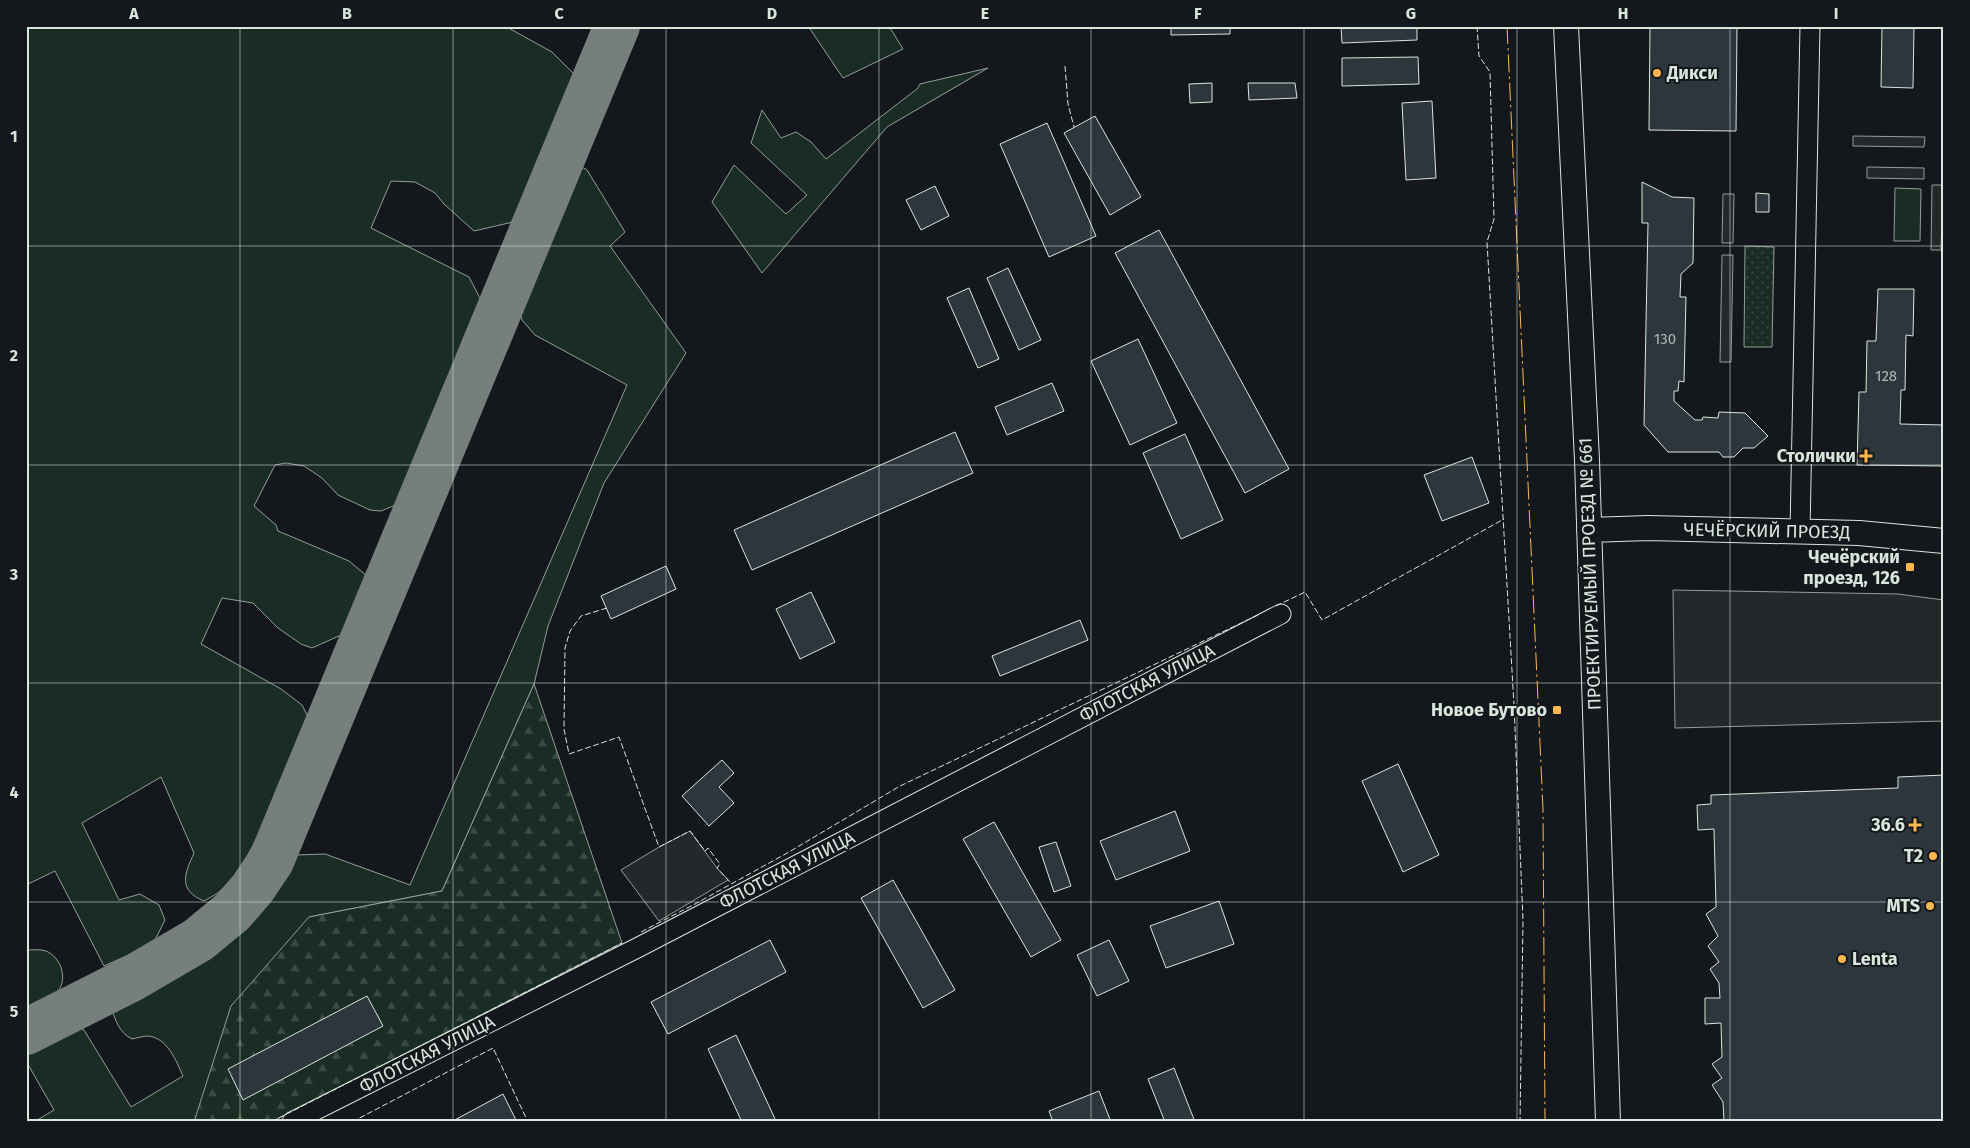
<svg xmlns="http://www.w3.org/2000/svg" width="1970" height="1148" font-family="'Fira Sans',sans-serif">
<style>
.grass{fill:#1a2d24;stroke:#939e99}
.forest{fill:url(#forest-firs);stroke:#939e99}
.park{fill:url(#park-dots);stroke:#939e99}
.parking{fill:#24282b;stroke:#939e99}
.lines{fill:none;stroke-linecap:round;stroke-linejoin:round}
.taxiway{stroke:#767f7c;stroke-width:46}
.building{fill:#2c363c;stroke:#d8e6dc}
.minor-casing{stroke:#d8e6dc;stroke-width:21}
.major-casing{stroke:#d8e6dc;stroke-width:26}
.minor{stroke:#14181c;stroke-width:19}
.major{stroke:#14181c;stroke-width:24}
.fence{stroke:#d8e6dc;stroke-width:1;stroke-dasharray:6 2.5;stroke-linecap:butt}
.power{stroke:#ffb74d;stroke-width:1;stroke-dasharray:18 4 2.5 4;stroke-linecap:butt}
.grid{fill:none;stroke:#d8e6dc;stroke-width:1;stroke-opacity:0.55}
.poi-dot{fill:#ffb74d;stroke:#14181c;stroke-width:2}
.labels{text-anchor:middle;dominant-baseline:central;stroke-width:4;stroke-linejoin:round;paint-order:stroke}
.number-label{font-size:15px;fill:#adbab4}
.poi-label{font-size:18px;font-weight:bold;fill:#d8e6dc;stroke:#14181c;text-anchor:end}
.street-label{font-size:18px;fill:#d8e6dc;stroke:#14181c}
.neatline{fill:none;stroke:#d8e6dc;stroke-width:2}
.grid-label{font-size:16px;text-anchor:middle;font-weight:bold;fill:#d8e6dc}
</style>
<defs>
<pattern id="forest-firs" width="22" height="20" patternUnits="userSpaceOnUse" patternTransform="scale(1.25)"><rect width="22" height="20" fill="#1a2d24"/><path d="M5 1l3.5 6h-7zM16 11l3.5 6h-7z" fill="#3b4b43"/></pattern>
<pattern id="park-dots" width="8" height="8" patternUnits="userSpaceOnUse" patternTransform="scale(1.25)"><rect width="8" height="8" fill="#1a2d24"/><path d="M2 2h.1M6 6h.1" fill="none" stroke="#3b4b43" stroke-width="1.8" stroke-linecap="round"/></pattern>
</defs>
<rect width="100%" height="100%" fill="#14181c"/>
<path class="grass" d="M26,26H505L552,52L574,74L513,222L474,231L444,204L435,193L415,182L391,181L371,228L469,277L482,302L398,504L381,511L370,510L338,495L322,478L304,466L286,463L275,465L254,506L276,525L278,531L349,561L367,576L341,635L312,648L301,644L278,628L253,603L222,598L201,644L281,689L302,705L308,717L256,840L237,874L218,893L204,901C177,890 185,873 194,853L161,777L82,823L119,900L140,894L159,905L165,920L153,944L104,966L55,871L26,885Z
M808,26H889L903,49L843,78Z
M988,68L887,127L762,273L712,202L734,165L786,214L807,195L751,143L762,110L781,138L796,132L811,142L826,159L917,89L920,84Z
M580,166L587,170L625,232L610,246L686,353L604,483L548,626L534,684L442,891L309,917L197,1113L194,1122H34L54,1110L26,1061V1047L69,1023L84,1030L131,1107L183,1076C176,1061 168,1038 148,1036C143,1036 137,1038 132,1039C120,1033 116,1022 112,1010L115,1002L120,997L179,969L217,942L253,911L284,865H291L296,855L325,854L410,885L627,385L535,335L522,320L518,303L573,170Z
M1895,188L1921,189L1920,241H1894Z
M26,950C32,950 40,949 46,951C61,957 68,979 58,991C52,999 35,1003 26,1008Z"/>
<path class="forest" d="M534,684L622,943L271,1122H194L231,1006L309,917L442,891Z"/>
<path class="park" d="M1745,246L1774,247L1772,347H1744Z"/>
<path class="parking" d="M1853,136L1925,137L1924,147L1853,146Z
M1867,167L1924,168V179L1867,178Z
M1932,185H1943L1941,250H1931Z
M1723,194H1734L1733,243H1722Z
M1722,255H1733L1731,362H1720Z
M1673,590L1898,594L1944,600V721L1675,728Z
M690,831L717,868L728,880L659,921L621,870L659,847Z"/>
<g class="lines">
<path class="taxiway" d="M26,1032L133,978L198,940L232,912L252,889L271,861L617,26"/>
</g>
<path class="building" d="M1171,26H1230V34L1171,35Z
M1341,26H1417V40L1342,43Z
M1650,26H1737L1736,131L1649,130Z
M1882,26H1914L1913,88L1881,87Z
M1418,57L1419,84L1342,86V58Z
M1212,83V102L1190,103L1189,84Z
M1248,83H1295L1297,98L1249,100Z
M1432,101L1436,178L1406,180L1402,103Z
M1095,116L1141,197L1110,215L1064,133Z
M1047,123L1096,236L1049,257L1000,144Z
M1642,182L1672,197L1694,198L1693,263L1681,274L1680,297H1686L1684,382L1679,381L1678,391H1674V401L1695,420H1702L1703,417L1718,418L1719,412L1745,413L1768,436L1754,448H1743L1734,457H1723L1719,452H1668L1644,425L1648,223H1642Z
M935,186L949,216L921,230L906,200Z
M1756,193L1769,194V212H1756Z
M1159,230L1289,469L1245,493L1115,253Z
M1008,268L1041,340L1019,350L987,278Z
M969,288L999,359L978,368L947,298Z
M1878,289H1914L1913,336L1906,335L1905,390H1901L1900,424L1944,425V466L1857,465L1859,392H1866L1867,341H1876Z
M1138,339L1177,423L1130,445L1091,361Z
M1052,383L1064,411L1007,435L995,407Z
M955,432L973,473L752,570L734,530Z
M1185,434L1223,520L1181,539L1143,453Z
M1472,457L1489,503L1442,521L1424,475Z
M666,566L676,589L611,619L601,596Z
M811,592L835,642L800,659L776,609Z
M1080,620L1088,640L1000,676L992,656Z
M722,760L734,773L719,787L734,803L709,826L682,796Z
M1398,764L1439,855L1403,872L1362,781Z
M1944,775V1122H1724L1723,1102L1712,1085L1722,1078L1712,1064L1722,1057L1721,1023L1705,1024V998H1720L1719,983L1710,969L1719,962L1708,946L1718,936L1706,914L1716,907L1714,829L1698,830L1697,805L1711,804V795L1898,788V777Z
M1175,811L1190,851L1116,880L1100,841Z
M994,822L1061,940L1031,957L963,839Z
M1056,842L1071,886L1054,892L1039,847Z
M893,880L955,990L923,1008L861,898Z
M1219,901L1234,944L1166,968L1150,926Z
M770,940L786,972L668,1034L651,1002Z
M1109,940L1129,981L1097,996L1077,955Z
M367,996L383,1026L243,1100L228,1069Z
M736,1035L776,1121L775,1122H742L708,1049Z
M1174,1068L1195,1122H1165L1148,1079Z
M1099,1091L1111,1122H1053L1049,1111Z
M503,1094L517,1122H451Z"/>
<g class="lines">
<g class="minor-casing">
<path id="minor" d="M1800,531L1810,26
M292,1122L639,947L1281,614"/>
</g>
<g class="major-casing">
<path id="major" d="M1566,26L1587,460L1608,1122
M1589,530L1648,528L1859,533L1944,541"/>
</g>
<use href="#minor" class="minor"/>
<use href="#major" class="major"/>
<path class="fence" d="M1477,26L1479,56L1490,72L1494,219L1487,242L1514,705L1523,920L1520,1122
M1065,66L1068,104L1074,127
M1276,606L1305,592L1322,620L1504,519
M607,608L581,616L570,631L565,648L564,729L569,754L619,737L659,847L690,831L705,851L708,848L720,864L717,868L732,884
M641,932L695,904L789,852L900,786L1258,615
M271,1122L622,943
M352,1122L493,1048L528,1122"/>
<path class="power" d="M1507,26L1543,809L1545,1122"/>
</g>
<path class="grid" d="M240,26V1122M453,26V1122M666,26V1122M879,26V1122M1091,26V1122M1304,26V1122M1517,26V1122M1730,26V1122M26,246H1944M26,465H1944M26,683H1944M26,902H1944"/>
<g class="poi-dot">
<circle cx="1657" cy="73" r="5"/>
<path d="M1863.5 448.5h5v5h5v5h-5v5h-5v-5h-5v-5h5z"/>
<rect x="1905" y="562" width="10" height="10" rx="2.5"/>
<rect x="1552" y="705" width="10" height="10" rx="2.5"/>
<path d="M1912.5 817.5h5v5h5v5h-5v5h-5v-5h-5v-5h5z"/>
<circle cx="1933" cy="856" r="5"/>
<circle cx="1930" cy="906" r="5"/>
<circle cx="1842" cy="959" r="5"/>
</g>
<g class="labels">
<g class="number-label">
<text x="1665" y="339">130</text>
<text x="1886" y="376">128</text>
</g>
<g class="poi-label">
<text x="1667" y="73" text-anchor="start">Дикси</text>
<text x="1856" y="456">Столички</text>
<text x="1900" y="557">Чечёрский<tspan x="1900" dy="21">проезд, 126</tspan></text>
<text x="1547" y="710">Новое Бутово</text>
<text x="1905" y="825">36.6</text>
<text x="1923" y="856">T2</text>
<text x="1920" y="906">MTS</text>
<text x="1852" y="959" text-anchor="start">Lenta</text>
</g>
<g class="street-label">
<text transform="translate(1767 531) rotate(1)">ЧЕЧЁРСКИЙ ПРОЕЗД</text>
<text transform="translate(1590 574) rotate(-92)">ПРОЕКТИРУЕМЫЙ ПРОЕЗД № 661</text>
<text transform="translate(1147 683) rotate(-27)">ФЛОТСКАЯ УЛИЦА</text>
<text transform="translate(787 870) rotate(-27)">ФЛОТСКАЯ УЛИЦА</text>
<text transform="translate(427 1054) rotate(-27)">ФЛОТСКАЯ УЛИЦА</text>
</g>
</g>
<rect width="1970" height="1148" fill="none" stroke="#14181c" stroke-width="55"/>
<rect x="28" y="28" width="1914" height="1092" class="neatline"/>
<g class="grid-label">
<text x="134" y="19">A</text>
<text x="347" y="19">B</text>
<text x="559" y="19">C</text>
<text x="772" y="19">D</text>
<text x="985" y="19">E</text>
<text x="1198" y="19">F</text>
<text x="1411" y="19">G</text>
<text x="1623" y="19">H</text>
<text x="1836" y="19">I</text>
<text x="14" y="142">1</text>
<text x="14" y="361">2</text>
<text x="14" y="580">3</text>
<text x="14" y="798">4</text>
<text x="14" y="1017">5</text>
</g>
</svg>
